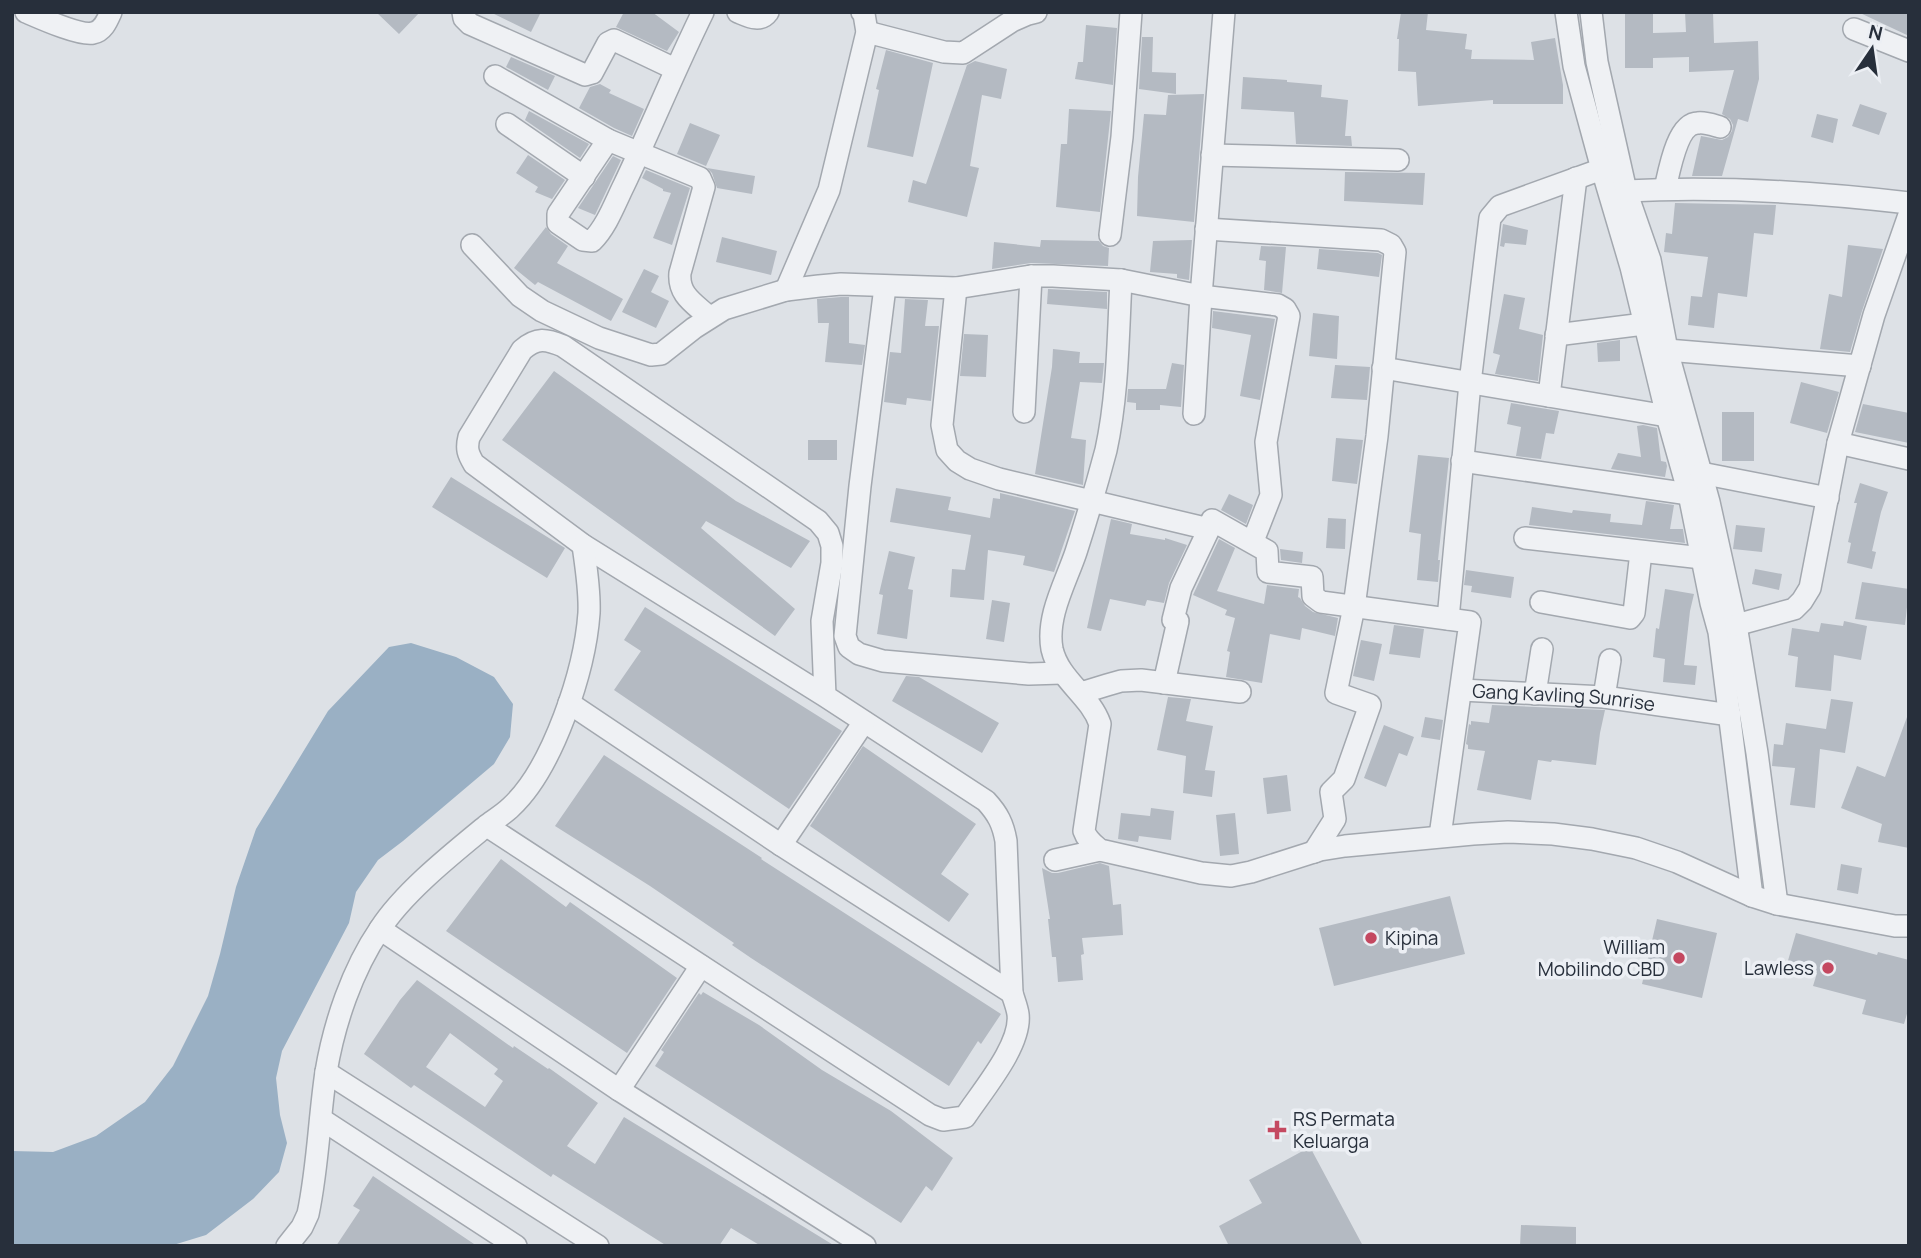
<svg xmlns="http://www.w3.org/2000/svg" width="1921" height="1258" font-family="Manrope,sans-serif">
<style>
.water{fill:#9ab0c4}
.building{fill:#b4bac2;fill-rule:evenodd}
.lines{fill:none;stroke-linecap:round;stroke-linejoin:round}
.minor-casing{stroke:#a3a8af;stroke-width:24}
.minor{stroke:#eff1f4;stroke-width:21}
.poi-dot{fill:#c44860;stroke:#eceff4;stroke-width:2.5}
.labels{text-anchor:middle;dominant-baseline:central;stroke-width:7;stroke-linejoin:round;paint-order:stroke}
.street-label{font-size:19px;fill:#272f3b;stroke:#eceff4}
.poi-label{font-size:19px;fill:#272f3b;stroke:#eceff4;text-anchor:start}
</style>
<rect width="100%" height="100%" fill="#dde1e6"/>
<path class="water" d="M411,643L456,657L494,677L513,704L510,737L494,764L403,841L378,860L356,892L349,923L282,1051L276,1078L280,1115L287,1143L279,1172L253,1199L206,1235L170,1246H12V1151L53,1152L96,1136L145,1102L173,1066L208,996L220,954L236,887L256,829L328,711L389,647Z"/>
<path class="building" d="M376,12H420L399,34Z
M490,12H541L531,32Z
M624,12H652L679,32L667,51L616,27Z
M1401,12H1428L1426,30L1467,34L1465,49L1472,50L1471,59L1534,60L1531,42L1555,38L1563,85V104H1493V100L1418,106L1416,72L1398,71L1399,39H1397Z
M1625,12H1653V33L1686,32L1685,12H1713L1714,43L1758,41L1759,79L1748,122L1738,119L1722,176H1692L1701,136L1722,140L1728,137L1732,131L1733,125L1730,119L1722,114L1734,70L1689,72V57L1653,58V68H1625Z
M1858,12H1909V36Z
M1086,25L1117,28L1113,85L1075,79L1078,62H1083Z
M1142,37H1153L1152,72L1176,73V94L1139,89Z
M886,50L933,63L913,157L867,147L879,90L876,89Z
M511,57L555,76L548,90L506,67Z
M975,61L1007,69L1001,99L982,95L970,166L979,168L967,217L908,202L913,180L926,184L967,65Z
M1243,77L1287,80V82L1322,85L1321,97L1348,100L1345,136H1351L1352,146L1296,144L1294,112L1241,109Z
M600,84L611,90L609,93L644,109L632,136L614,128L579,108L590,87Z
M1204,94L1194,222L1137,216L1138,177L1144,114L1166,115L1168,95Z
M1860,104L1887,113L1879,135L1852,126Z
M1069,109L1111,111L1100,212L1056,207L1061,144H1067Z
M529,111L589,144L580,158L525,120Z
M1817,114L1838,119L1833,143L1811,137Z
M690,123L720,135L706,166L677,154Z
M528,155L565,180L552,199L535,192L538,187L516,173Z
M613,156L621,160L595,215L578,208Z
M707,168L755,176L752,194L717,188L712,173Z
M646,170L690,188L672,245L653,238L671,193L663,191V189L642,178Z
M1345,172L1425,173L1423,205L1344,201Z
M1675,203L1776,205L1773,235L1754,233L1747,297L1718,293L1714,328L1688,325L1691,296L1702,297L1708,257L1664,252L1666,233L1672,234Z
M1503,224L1528,230L1526,245L1505,243L1504,247L1500,246Z
M546,227L551,234L568,246L557,263L623,299L611,321L538,282L535,285L514,268Z
M722,237L777,251L771,275L716,262Z
M1041,240L1099,241L1103,246L1109,248L1108,266L1031,263L992,269L994,242L1040,247Z
M1192,240L1189,280L1177,278V274L1150,272L1153,241Z
M1848,245L1883,249L1862,311L1850,352L1820,349L1829,294L1842,297Z
M1261,246L1286,247L1282,293L1264,290L1266,261L1259,260Z
M1319,249L1378,253L1382,255L1379,277L1317,269Z
M644,269L659,276L651,292L669,301L656,328L622,312Z
M1048,289L1107,292V309L1047,304Z
M1504,294L1525,298L1519,329L1543,335L1538,381L1495,374L1500,355L1493,353Z
M841,297H849V343L865,345L862,365L825,362L829,323H818L817,299Z
M905,299L928,300L925,326H939L931,401L907,398L906,405L884,402L890,352L901,353Z
M1213,311L1275,319L1260,400L1240,396L1251,335L1212,328Z
M1313,313L1339,316L1337,359L1309,356Z
M964,334L988,335L986,377L960,376Z
M1620,340V361L1598,362L1597,343Z
M1053,349L1080,352L1079,363H1104L1102,383L1080,382L1071,438L1086,440L1083,485L1035,474L1052,367Z
M1172,363L1184,365L1181,407L1160,405V410H1136V403L1127,402L1128,389H1166Z
M1335,365L1370,367L1367,400L1331,398Z
M554,371L736,501L810,541L791,568L706,521L701,528L795,609L775,636L502,440Z
M1801,382L1839,392L1827,433L1790,423Z
M1511,403L1559,411L1554,434L1546,433L1541,459L1516,456L1521,427L1507,424Z
M1863,404L1909,413V443L1855,432Z
M1722,412H1754V461H1722Z
M1643,425L1657,428L1661,461L1666,462L1667,466L1665,477L1611,469L1618,453L1641,457L1637,426Z
M1336,438L1363,440L1357,484L1332,481Z
M808,440H837V460H808Z
M1418,455L1449,458L1438,560H1440L1438,582L1417,580L1421,534L1409,532Z
M451,477L565,548L547,578L432,507Z
M1860,483L1888,492L1881,512L1872,551L1876,552L1872,569L1847,563L1851,543L1848,542L1857,503H1854Z
M896,488L951,497L948,510L990,518L993,498L1000,499V493L1075,511L1054,572L1023,565L1025,556L988,550L984,600L950,597L952,569L965,570L971,535L890,522Z
M1229,494L1253,505L1246,524L1221,510Z
M1646,501L1674,505L1670,529H1683L1685,543L1529,525L1532,507L1572,513L1573,510L1611,514L1610,522L1642,525Z
M1328,518L1346,519L1345,549L1326,548Z
M1111,519L1132,524L1130,534L1165,540V538L1187,545L1169,583L1164,603L1147,600L1145,606L1110,599L1101,631L1087,628Z
M1736,525L1765,528L1762,552L1733,549Z
M1219,539L1235,548L1217,591L1264,604L1267,585L1299,589L1298,597L1300,598L1305,606L1313,612L1338,618L1335,636L1302,628L1300,640L1270,634L1262,683L1226,677L1230,652L1227,651L1235,618L1225,615L1227,610L1193,595Z
M1280,549L1303,552L1302,563L1281,560Z
M889,551L915,557L908,589L913,590L907,639L877,634L883,595L879,594Z
M1755,569L1782,574L1779,590L1752,584Z
M1466,570L1514,577L1511,598L1471,592L1472,586L1464,585Z
M1862,582L1909,589L1905,625L1855,619Z
M1665,589L1694,594L1690,611L1684,665L1697,666L1695,685L1663,682L1665,659L1653,657L1656,628L1659,629Z
M992,600L1010,603L1004,642L986,639Z
M645,607L842,731L789,809L614,690L641,651L624,640Z
M1844,621L1867,626L1861,660L1834,655L1831,691L1795,687L1798,657L1788,655L1792,628L1819,632L1821,623L1843,626Z
M1394,625L1424,629L1420,658L1389,654Z
M1361,640L1382,644L1374,681L1353,676Z
M906,676L919,677L999,723L982,753L892,701Z
M1168,697L1191,699L1186,721L1213,726L1205,770L1215,771L1212,797L1183,793L1186,756L1157,750Z
M1831,699L1853,702L1845,753L1820,749L1815,808L1790,805L1795,768L1772,766L1774,744L1783,745L1786,723L1826,729Z
M1492,705L1605,710L1600,733L1596,765L1552,760L1551,762L1538,760L1531,800L1477,790L1485,751L1468,749V745L1466,744L1469,724L1471,725V721L1489,723Z
M1425,717L1443,720L1440,740L1421,737Z
M1907,717L1909,718V848L1878,842L1882,824L1841,808L1857,766L1885,777Z
M1384,725L1414,737L1407,756L1399,753L1386,787L1364,778Z
M863,746L976,824L941,874L969,894L949,922L810,826Z
M604,755L762,858L761,859L1001,1014L981,1044L978,1041L949,1086L751,958L732,945L734,943L650,886L555,826Z
M1287,775L1291,811L1267,814L1263,778Z
M1151,808L1174,811L1171,840L1139,836L1138,842L1118,839L1121,813L1150,816Z
M1235,813L1239,854L1220,856L1216,815Z
M501,859L566,907L570,902L677,978L627,1053L446,931Z
M1100,863L1109,866L1113,905L1121,904L1123,935L1082,938L1084,954L1081,955L1083,980L1058,982L1056,957H1052L1048,919H1050L1042,868L1052,873H1058Z
M1841,864L1862,868L1858,894L1837,890Z
M1450,896L1465,954L1334,986L1319,928Z
M1657,919L1717,933L1702,998L1642,984Z
M1796,933L1877,955L1878,952L1909,960V1007L1904,1024L1862,1014L1866,1000L1813,986L1817,973L1787,964Z
M417,980L513,1048L514,1046L548,1069L549,1068L598,1103L567,1146L595,1164L624,1117L835,1246H761L731,1228L719,1246H667L553,1174L551,1177L414,1085L411,1088L364,1054L400,1000ZM450,1033L498,1069L494,1074L503,1081L485,1107L426,1067Z
M703,992L759,1025L822,1070L891,1111L953,1158L932,1191L926,1186L901,1223L655,1066L664,1052L661,1050L699,993L701,995Z
M1310,1147L1363,1246H1229L1219,1226L1262,1203L1249,1180Z
M373,1176L434,1217L477,1246H336L360,1210L353,1206Z
M1521,1225L1576,1227V1246H1520Z"/>
<g class="lines">
<g class="minor-casing">
<g id="minor">
<path d="M26,12C40,18 80,36 93,33C103,31 107,21 111,12"/>
<path d="M463,12L464,18L470,24L585,75L592,73L608,43L614,40L675,69"/>
<path d="M738,12C748,16 760,23 768,12"/>
<path d="M1566,12L1574,66L1602,169L1631,267L1667,416L1689,494L1711,603L1719,632L1752,896"/>
<path d="M1591,12L1597,62L1626,191L1650,260L1667,350L1709,502L1736,625L1757,753L1777,904"/>
<path d="M1854,29L1909,51"/>
<path d="M867,32L944,52L963,53L1012,21L1028,14L1036,12"/>
<path d="M495,76L608,140L700,178L704,187L680,273C678,295 694,303 709,317"/>
<path d="M507,124L584,177"/>
<path d="M608,140L558,214V223L583,240L592,241C607,226 615,203 624,185C651,128 675,69 703,12"/>
<path d="M1212,155L1398,160"/>
<path d="M1665,189C1669,172 1677,123 1698,123C1705,122 1713,125 1720,127"/>
<path d="M1626,191C1720,186 1815,192 1909,203"/>
<path d="M1206,229L1381,240L1391,245L1395,252L1377,436L1354,607L1336,693L1370,705L1344,779L1331,792L1335,819L1314,852"/>
<path d="M1110,235L1122,137L1131,12"/>
<path d="M472,245L520,296L542,311L599,338L651,355L661,354L694,328L724,309L786,290L819,286L841,284L956,288L1031,276H1053L1121,280L1201,296L1278,305L1285,309L1289,316L1266,442L1271,495L1253,541"/>
<path d="M1121,280C1118,337 1118,395 1106,450C1097,484 1087,518 1076,552C1066,582 1046,616 1052,649C1059,680 1090,695 1100,724L1084,831C1087,840 1093,844 1100,850L1201,873L1231,876L1251,872L1320,850L1345,846L1473,834L1508,832L1553,834L1592,839L1636,848L1677,862L1752,896L1777,904L1895,926H1909"/>
<path d="M885,287L860,486L845,636L849,647L859,654L883,661L1029,674L1062,673"/>
<path d="M956,288L942,425L947,450L957,461L970,469L999,479L1209,529L1212,520L1267,551L1268,572L1312,577L1313,596L1321,602L1470,622L1440,836"/>
<path d="M786,290L829,190L867,32L864,14L862,12"/>
<path d="M1556,335L1644,324"/>
<path d="M1667,350L1860,366"/>
<path d="M1383,368L1667,416"/>
<path d="M1549,396L1576,178"/>
<path d="M1024,412L1031,276"/>
<path d="M1194,414L1201,296L1224,12"/>
<path d="M1838,443L1909,459"/>
<path d="M1462,461L1689,494"/>
<path d="M1701,473L1828,498"/>
<path d="M1525,538L1702,558L1714,556"/>
<path d="M1541,602L1630,618L1634,613L1641,552"/>
<path d="M1448,619L1470,383L1490,218L1500,206L1602,169"/>
<path d="M1736,625L1794,609L1802,601L1810,588L1838,443L1874,315L1909,215"/>
<path d="M1164,683L1178,621L1173,620L1181,588L1209,529"/>
<path id="s1" d="M1461,690L1604,697L1730,715"/>
<path d="M1081,693L1107,685L1121,681L1141,680L1240,692"/>
<path d="M1535,694L1542,649"/>
<path d="M1604,697L1610,660"/>
<path d="M569,703L781,845L1012,993"/>
<path d="M487,826L930,1115L943,1120L965,1117C982,1091 1022,1045 1018,1014C1017,1007 1014,1000 1012,993L1006,841C1003,824 998,814 986,801L825,696L583,545L474,464C468,454 466,449 469,437L522,350C537,337 546,339 563,346L818,521L828,533L832,546V563L822,621L825,696"/>
<path d="M781,845L864,722"/>
<path d="M1055,860L1100,850"/>
<path d="M380,929L619,1090L865,1246"/>
<path d="M326,1072L598,1246"/>
<path d="M619,1090L701,966"/>
<path d="M321,1119L516,1246"/>
<path d="M287,1246L302,1227L308,1214C318,1167 319,1119 326,1072C334,1024 352,970 380,929C404,892 452,854 486,826C494,820 504,814 511,807C553,768 585,670 589,613C590,590 586,567 583,545"/>
</g>
</g>
<use href="#minor" class="minor"/>
</g>
<g class="poi-dot">
<circle cx="1371" cy="938" r="7"/>
<circle cx="1679" cy="958" r="7"/>
<circle cx="1828" cy="968" r="7"/>
<path d="M1273.5 1119.5h7v7h7v7h-7v7h-7v-7h-7v-7h7z"/>
</g>
<g class="labels">
<g class="street-label">
<text stroke="none"><textPath href="#s1" startOffset="103">Gang Kavling Sunrise</textPath></text>
</g>
<g class="poi-label">
<text x="1385" y="938">Kipina</text>
<text x="1665" y="947" text-anchor="end">William<tspan x="1665" dy="22">Mobilindo CBD</tspan></text>
<text x="1814" y="968" text-anchor="end">Lawless</text>
<text x="1293" y="1119">RS Permata<tspan x="1293" dy="22">Keluarga</tspan></text>
</g>
</g>
<rect width="1921" height="1258" fill="none" stroke="#272f3b" stroke-width="28"/>
<g transform="translate(1872 49) rotate(13)" stroke="#eceff4" stroke-width="5" paint-order="stroke">
<path d="M0-5L12 26L0 18L-12 26Z" fill="#272f3b"/>
<text y="-10" font-size="19" font-weight="bold" text-anchor="middle" fill="#272f3b">N</text>
</g>
</svg>
